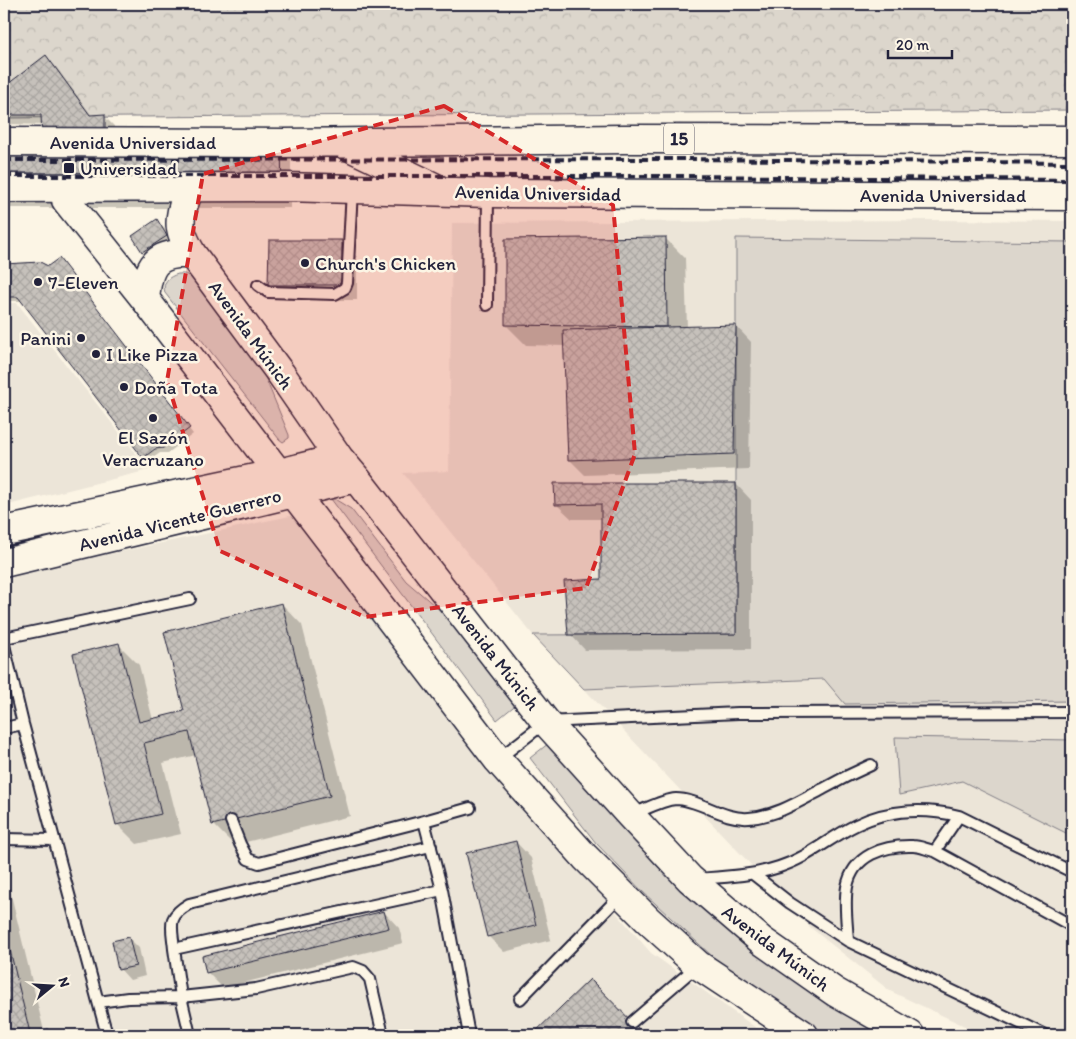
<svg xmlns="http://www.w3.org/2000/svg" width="1076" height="1039" font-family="Itim,sans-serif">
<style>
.built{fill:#ece5d8}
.grass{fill:#dcd6cc;stroke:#7f7c84}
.park{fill:url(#park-crowns);stroke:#7f7c84}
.shadow{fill:#0003}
.building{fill:url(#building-cross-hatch);stroke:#22223b}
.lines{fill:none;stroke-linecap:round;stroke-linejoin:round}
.service-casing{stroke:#22223b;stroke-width:14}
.secondary-casing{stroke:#22223b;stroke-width:31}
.trunk-casing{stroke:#22223b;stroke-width:31}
.service{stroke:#fcf5e5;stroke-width:10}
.secondary{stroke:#fcf5e5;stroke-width:28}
.trunk{stroke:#fcf5e5;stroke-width:28}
.rail{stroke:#22223b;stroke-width:4;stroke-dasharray:8 4;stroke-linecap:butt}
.marked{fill:#d62828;fill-opacity:0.2;stroke:#d62828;stroke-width:4;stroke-dasharray:10 6;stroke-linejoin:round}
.poi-dot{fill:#22223b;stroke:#fcf5e5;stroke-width:2}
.labels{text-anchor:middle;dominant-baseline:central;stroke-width:5;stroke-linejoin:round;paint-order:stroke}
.shield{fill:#fcf5e5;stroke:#63616e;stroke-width:1}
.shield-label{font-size:18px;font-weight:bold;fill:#22223b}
.street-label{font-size:19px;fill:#22223b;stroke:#fcf5e5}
.poi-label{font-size:19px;fill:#22223b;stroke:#fcf5e5;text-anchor:start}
</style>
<defs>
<pattern id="park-crowns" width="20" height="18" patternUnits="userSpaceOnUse" patternTransform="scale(1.25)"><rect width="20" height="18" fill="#dcd6cc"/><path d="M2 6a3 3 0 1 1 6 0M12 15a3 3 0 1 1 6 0" fill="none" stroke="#bcb7b0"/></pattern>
<pattern id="building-cross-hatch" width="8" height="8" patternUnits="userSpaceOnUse" patternTransform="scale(1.25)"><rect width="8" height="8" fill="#c6c1bb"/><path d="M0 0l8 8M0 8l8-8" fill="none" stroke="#aaa6a2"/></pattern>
</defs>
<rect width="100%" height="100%" fill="#fcf5e5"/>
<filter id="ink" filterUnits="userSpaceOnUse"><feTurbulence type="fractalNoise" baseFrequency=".02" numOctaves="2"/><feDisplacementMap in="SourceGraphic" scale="10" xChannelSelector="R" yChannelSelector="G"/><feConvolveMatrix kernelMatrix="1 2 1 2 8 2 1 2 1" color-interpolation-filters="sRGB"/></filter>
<g filter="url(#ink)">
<path class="built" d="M933,220L1072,221V1035H984L890,991L811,928L533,635L403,473L449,471L452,223Z
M4,303H17L149,470L4,506Z
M295,515L514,794L651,953L766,1035H4V576Z"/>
<path class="grass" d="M736,238L1072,242V701L845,704L824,679L584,689L533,635L736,634Z
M178,274H185L196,280L263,372L289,435V438L283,442L279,439L165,293C162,282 168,277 178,274Z
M328,495L351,509L406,581L462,629L518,703L497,720Z
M895,737L1072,740V836L962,781L899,795Z
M549,743L657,866L733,933L883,1035H826L778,1005L713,957L643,892L596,843L530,758Z"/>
<path class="park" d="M4,4H1072V110L4,118Z"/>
<path class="shadow" d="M46,57L56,67L92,116H104L114,126L115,141L291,151V208H4V139H43V125L7,124L4,121V89Z
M156,221L167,231L177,246L154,262L143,251L133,236Z
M665,238L685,258L687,328L736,326L751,342L749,469L585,475L569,459L565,346L526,345L506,325Z
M342,241L357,257V300H285L270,285Z
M59,259L193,434L168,453H160L149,461L23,301H4V265L39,263L49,268Z
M736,484L751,500V649L585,650L570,634L602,580V519H572L556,504Z
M282,604L302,625L350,816L234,845L213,824L196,755L163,763L181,834L137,844L117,824L118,644L139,665L153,720L185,712Z
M516,842L531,858L551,940L504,952L488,936Z
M4,872L6,874L44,1031L48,1030L53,1035H4Z
M384,912L399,928L403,943L223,988L207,972Z
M129,938L139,948L145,976L130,980L120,969Z
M590,981L644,1035H534Z"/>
<path class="building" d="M46,55L90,115L105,114V140H281L282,198H4V138H42L41,115H4V87Z
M157,219L167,236L142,252L132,236Z
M666,237L667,327L505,325V239Z
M269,240H342V285H268Z
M59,258L190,428L163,448L155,449L143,458L18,297H4V264L40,262L48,266Z
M736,325L734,454L568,460L563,330Z
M554,483H736V634L568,635L564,581L601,579V504L555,505Z
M282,603L330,796L212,825L189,732L144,743L161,814L116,825L73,654L119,643L139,722L184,711L164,632Z
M516,841L536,925L487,937L466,853Z
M384,911L389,928L206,973L202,956Z
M4,925L30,1033L31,1035H4Z
M129,937L136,966L118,970L112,941Z
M590,979L645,1035H532Z
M48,1029L50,1035H31L30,1033Z"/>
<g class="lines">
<g class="service-casing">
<path id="service" d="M258,285L268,292L335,294L345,288L347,283L352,190
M487,305L488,194
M4,638L190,599
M4,645L23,724L107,1035
M4,728L23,724
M498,759L546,722L738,713L1072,712
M633,814C646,809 662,800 676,799C699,799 723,820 749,818C777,816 800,801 823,789C839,780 855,772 871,765
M231,821L240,844L248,859L259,863L424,821L442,890L469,1035
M424,821L470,808
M4,839L54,840
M935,851L959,816
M753,874L790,903L848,941L1045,1035
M696,879C724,877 752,876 779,867C808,858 829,838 856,825C888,809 925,808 959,816L1072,872
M848,941C847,923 844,904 847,887C853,855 884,845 913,846C920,846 928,850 935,851L1072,926
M174,949C172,926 166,917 189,904L431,846
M520,999L621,895
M98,1002L128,998L181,997L190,1035
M632,1022L697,966
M383,1035L370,979L363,971L353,967L256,989L181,997L174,949L442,890"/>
</g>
<g class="secondary-casing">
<path id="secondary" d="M186,198C177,222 179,232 192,254L281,374L339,458L356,478L546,722L630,815L690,879L762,941L835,992L910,1035
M66,200L145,299L498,760L585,857L648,920L698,965L804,1035
M145,299C148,265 155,252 192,254
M4,531L279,473L339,458
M4,563L356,478"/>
</g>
<g class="trunk-casing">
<path id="trunk" d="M4,142L285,143L624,139L1072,140
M346,145L436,188
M4,188L286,187L488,193L1072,196"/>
</g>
<use href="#service" class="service"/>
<use href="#secondary" class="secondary"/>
<use href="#trunk" class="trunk"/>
<path class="rail" d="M4,160L686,159L1072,163
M4,176H685L1072,180"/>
</g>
</g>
<path class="marked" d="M444,106L613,205L635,454L586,588L365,617L220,551L167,381L203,174Z"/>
<g class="poi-dot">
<rect x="63" y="162" width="12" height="12" rx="2.5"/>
<circle cx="305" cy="263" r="5"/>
<circle cx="38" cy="282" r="5"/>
<circle cx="81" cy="338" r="5"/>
<circle cx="96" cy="354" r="5"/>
<circle cx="124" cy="387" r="5"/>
<circle cx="153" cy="418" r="5"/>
</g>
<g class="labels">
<rect class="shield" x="664" y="123.5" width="30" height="31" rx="4"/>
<g class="shield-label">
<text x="679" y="139">15</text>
</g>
<g class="street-label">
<text x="133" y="142">Avenida Universidad</text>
<text transform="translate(538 193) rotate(1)">Avenida Universidad</text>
<text x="943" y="195">Avenida Universidad</text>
<text transform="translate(251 335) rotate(54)">Avenida Múnich</text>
<text transform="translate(180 520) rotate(-14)">Avenida Vicente Guerrero</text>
<text transform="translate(496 657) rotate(52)">Avenida Múnich</text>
<text transform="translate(776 948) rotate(37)">Avenida Múnich</text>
</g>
<g class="poi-label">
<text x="80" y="168">Universidad</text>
<text x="315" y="263">Church's Chicken</text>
<text x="48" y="282">7-Eleven</text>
<text x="71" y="338" text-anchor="end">Panini</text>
<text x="106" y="354">I Like Pizza</text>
<text x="134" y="387">Doña Tota</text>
<text x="153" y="437" text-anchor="middle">El Sazón<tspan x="153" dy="22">Veracruzano</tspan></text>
</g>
</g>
<rect width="1076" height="1039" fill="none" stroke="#fcf5e5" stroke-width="20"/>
<rect x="10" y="10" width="1056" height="1019" fill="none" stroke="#22223b" stroke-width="2" filter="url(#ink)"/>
<g transform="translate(52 986) rotate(72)" stroke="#fcf5e5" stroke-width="4" paint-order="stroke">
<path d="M0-4L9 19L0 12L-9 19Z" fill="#22223b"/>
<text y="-8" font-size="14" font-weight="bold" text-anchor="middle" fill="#22223b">N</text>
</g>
<path d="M888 50v8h64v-8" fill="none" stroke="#22223b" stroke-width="2.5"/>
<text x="896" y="50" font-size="15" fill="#22223b" stroke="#fcf5e5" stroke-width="4" paint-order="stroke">20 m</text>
</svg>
